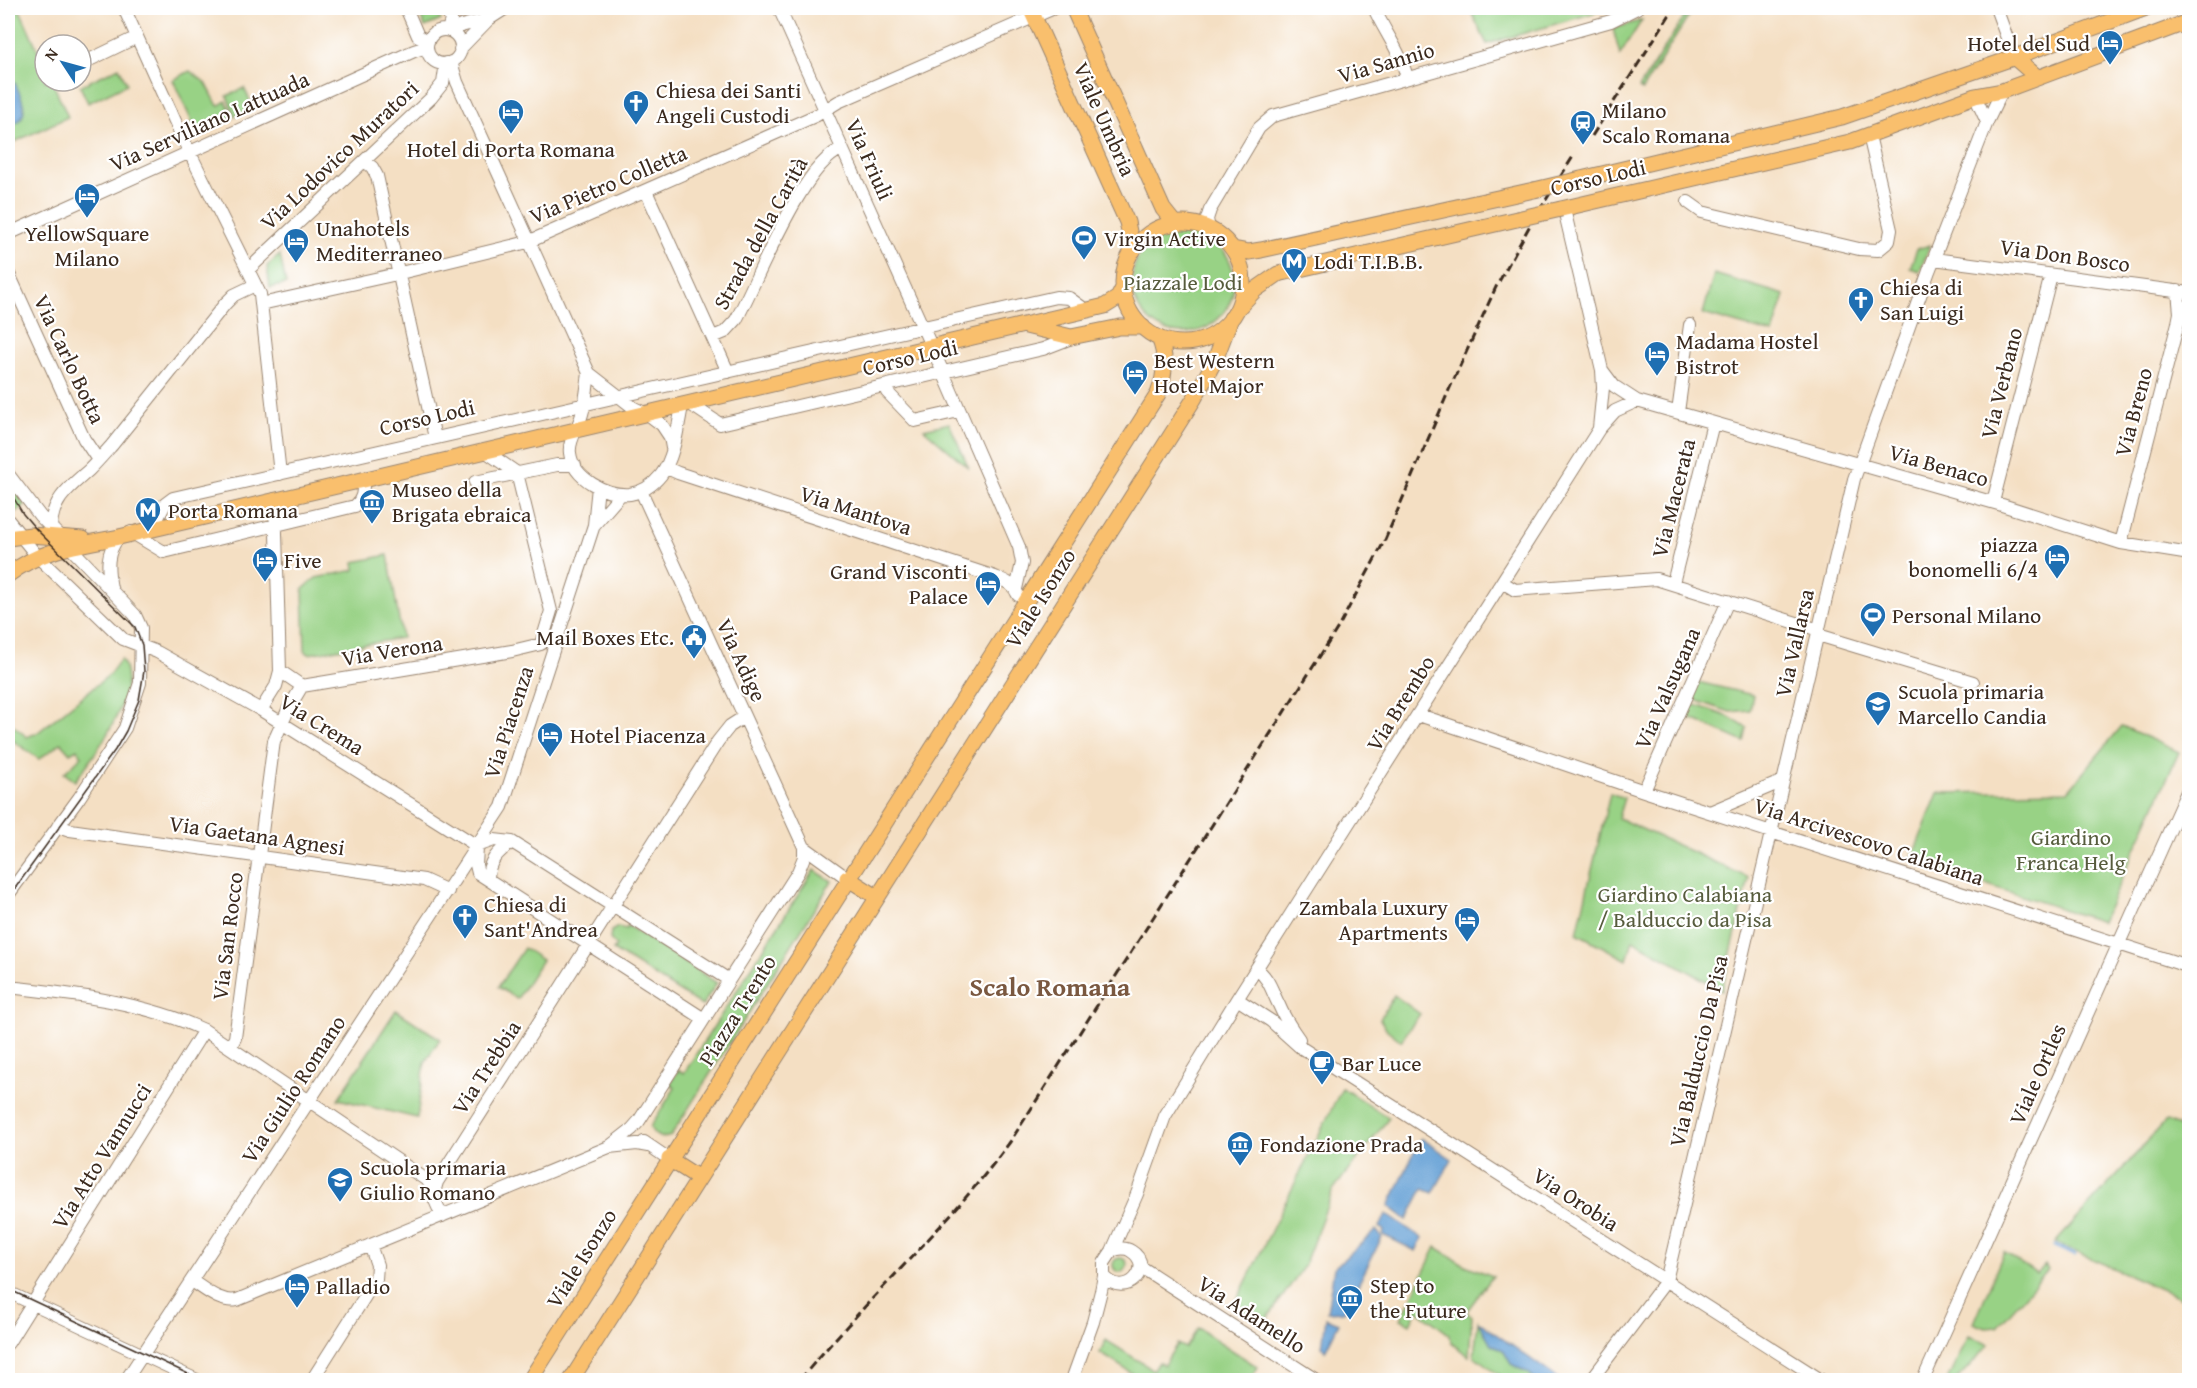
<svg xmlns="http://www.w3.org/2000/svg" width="2197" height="1388" font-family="'Gentium Book Plus',serif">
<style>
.green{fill:#98d285;stroke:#6a7e52;stroke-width:1.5}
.water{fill:#65a0d5;stroke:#50657a;stroke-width:1.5}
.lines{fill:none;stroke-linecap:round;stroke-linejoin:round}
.stream{stroke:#65a0d5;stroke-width:3}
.minor-casing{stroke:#988470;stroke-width:14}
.major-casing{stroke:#988470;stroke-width:17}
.minor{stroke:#fff;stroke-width:12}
.major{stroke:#f9bf6d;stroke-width:15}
.tram{stroke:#3b2a1e;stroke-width:1.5}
.rail{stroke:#3b2a1e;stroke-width:3;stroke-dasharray:9 4.5;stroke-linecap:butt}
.major-bridge-casing{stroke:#988470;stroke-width:17;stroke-linecap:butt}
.major-bridge{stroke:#f9bf6d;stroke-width:15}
.labels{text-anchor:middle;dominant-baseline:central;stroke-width:4.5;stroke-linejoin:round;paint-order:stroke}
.poi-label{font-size:22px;fill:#3b2a1e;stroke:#fff;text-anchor:start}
.street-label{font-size:22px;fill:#3b2a1e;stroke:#fff}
.park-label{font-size:22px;fill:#575c3d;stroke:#fff}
.quarter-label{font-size:26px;font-weight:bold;fill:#7a5840;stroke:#fff}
</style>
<rect width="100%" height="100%" fill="#fff"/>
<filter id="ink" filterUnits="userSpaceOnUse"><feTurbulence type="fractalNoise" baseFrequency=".0167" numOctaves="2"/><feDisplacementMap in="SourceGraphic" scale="12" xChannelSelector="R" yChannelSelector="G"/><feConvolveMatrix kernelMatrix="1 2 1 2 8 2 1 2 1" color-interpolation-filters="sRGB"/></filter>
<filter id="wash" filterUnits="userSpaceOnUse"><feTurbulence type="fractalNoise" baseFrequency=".008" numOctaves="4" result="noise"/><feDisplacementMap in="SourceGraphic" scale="24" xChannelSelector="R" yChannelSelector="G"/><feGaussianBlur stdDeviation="1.35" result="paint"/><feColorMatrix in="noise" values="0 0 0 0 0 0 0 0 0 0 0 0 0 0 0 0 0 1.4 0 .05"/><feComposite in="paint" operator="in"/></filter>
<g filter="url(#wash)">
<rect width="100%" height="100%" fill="#f4dfc3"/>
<path class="green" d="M8,8H19L45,66V81H52L68,117L8,145Z
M425,8H436L441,20L425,27L418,11Z
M1469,8H1611L1487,44Z
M1690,8H1694L1642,90L1639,88Z
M1642,20L1620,55L1613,29Z
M119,67L127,84L88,103L80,86Z
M190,71L206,83L218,106L226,101L233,117L197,133L173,80Z
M244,88L254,108L235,116L227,96Z
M1132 282a51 51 0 1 1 102 0a51 51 0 1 1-102 0Z
M1930,245L1920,271L1910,268L1917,249Z
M280,255L286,284L270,288L267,266Z
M1714,274L1785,295L1773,334L1703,314Z
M949,423L969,468L924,429Z
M8,478L25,505L11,515L8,510Z
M388,555L402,638L309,654L305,651L303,589L316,578L355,570L354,562Z
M121,659C143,690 95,755 75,781L64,773L82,756L77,749L70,753L61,743L39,759L8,737V721L27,737L37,733L109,675Z
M1698,682L1753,695L1750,710L1730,712L1697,701L1693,693Z
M1696,705L1729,717L1747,728L1744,742L1683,715L1686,707Z
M2122,726L2179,752L2102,922L1911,860L1938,793L2068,791Z
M1610,793L1624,798L1618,818L1749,878L1722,990L1633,940L1627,960L1577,933Z
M814,870L832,881L671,1136C661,1140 654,1136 650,1127L675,1088L670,1084L678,1070L684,1073Z
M628,926L717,983L702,1006L613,950L616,946L610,939L611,931L618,927L626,929Z
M524,948L542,960L517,999L498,987Z
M1394,995L1420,1014L1401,1041L1386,1029L1380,1019Z
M396,1010L440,1039L425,1062L417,1118L338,1099Z
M1342,1088L1389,1118L1333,1190L1304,1266L1263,1325L1234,1306Z
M2166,1121L2189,1130V1301L2055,1243Z
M1436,1247L1465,1265L1493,1276L1466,1312L1472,1316L1469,1356L1451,1343L1450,1335L1417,1310L1410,1324L1401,1319Z
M2004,1252L2037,1274L2045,1265L2048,1270L1997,1327L1986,1328L1974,1323Z
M1113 1265a7 7 0 1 1 14 0a7 7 0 1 1-14 0Z
M1478,1321L1491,1344L1503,1350L1511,1364L1530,1374L1535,1380H1506L1474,1356Z
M1198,1328L1258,1367L1250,1380H1142L1100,1353L1106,1340L1153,1370L1158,1362L1164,1365L1177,1344L1185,1348Z
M1969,1335L1989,1345L1956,1380H1948Z"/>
<path class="water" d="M15,83C23,100 33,119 8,126V86Z
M1421,1138L1452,1159L1433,1193L1423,1189L1407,1220L1389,1206Z
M1386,1214L1422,1238L1416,1251L1383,1235L1384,1231L1380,1227Z
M1376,1230L1382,1237L1345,1311L1327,1312L1334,1268Z
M1326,1318L1339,1323L1325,1351L1322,1347Z
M1478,1321L1560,1380H1535L1530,1374L1511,1364L1503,1350L1491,1344Z"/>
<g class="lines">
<path class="stream" d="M2054,1246L2075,1255"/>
</g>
</g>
<g filter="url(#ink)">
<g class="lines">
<g class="minor-casing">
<path id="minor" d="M124,8L184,141L260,294L280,474
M406,8L418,36L428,41
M446,8L451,20L448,30
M779,8L946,379L1019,547L1022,563L1016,589
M1374,8C1384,31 1401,52 1407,78
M1996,8L2014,57
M427 47a17 17 0 1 1 34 0a17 17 0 1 1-34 0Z
M451,31L461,26L489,19
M460,49L489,19L506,8
M451,62L457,82L589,373L634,408L649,415L662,425L670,437L672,448
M81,64L137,37
M1975,96L1987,122
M364,161L372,167L377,176L435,438
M646,191L728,372
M1688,202L1702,212L1710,214L1859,249L1878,250L1889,241L1891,230L1869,135
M1564,209L1602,370L1603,388L1599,428
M1209,229L1207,219L1210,210L1259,128L1273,116L1611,21L1637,8
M8,234L414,51L427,47
M1934,259L2190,293
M248,270L431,98L443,83L446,63
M8,272L84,439L98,460
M261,304L388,276L528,242L817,115L838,102L1054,8
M713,337L725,332L736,320C757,282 803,162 842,149
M1602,370L1614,386L1637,401L2002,505L2121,543L2190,554
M589,373C587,387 586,401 582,414C579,427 568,440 570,453C573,479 607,496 630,494C642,492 653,485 661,475C674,459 678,426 682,406
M885,386L887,392L915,421L959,411
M690,404L720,424L1043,349L1074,337
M1678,412L1690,325
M485,451L517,473
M667,468L678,473L995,577C1005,581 1014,584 1018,595
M8,474L40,516L135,615L141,628L140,683L125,728L79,798L8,895
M475,482L557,465H575
M1993,502L2051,275
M8,520L37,556L123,639L157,652L261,710L477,846
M594,525L621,494
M51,527C52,499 70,487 89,470C97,462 104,454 112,445L225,304L234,295L255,285
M153,527L165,504L173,498L1056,297L1069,298L1087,311
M131,532L164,552L355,506C364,499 363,490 363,479
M2121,543L2178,323L2180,313L2178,291
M1502,582L1515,590L1656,579L1819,630
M1673,583L1713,423
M111,588C107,568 106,552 119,537
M1818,635L1973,682
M280,671L302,686
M261,710L276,686L280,671L275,499
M1419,715L1644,791L2190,967
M1644,791L1728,601
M1710,812L1783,781
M58,826L70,830L424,880L448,891
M477,846L494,840L512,842L729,980
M804,847L847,878
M477,848L476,865L478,873L704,1019
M488,879C488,861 498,852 512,842
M1256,969C1269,977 1272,992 1279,1005C1284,1017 1291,1028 1299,1039
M8,987C73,994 144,1002 204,1030L428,1181L434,1191
M1237,999L1271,1021L1300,1047L1344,1075L1821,1380
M230,1047L235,1038L274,741L289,708L302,686L512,651L541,644L551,611L517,473
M644,1142L669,1159
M609,1147L632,1129L639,1121L798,872L804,857V847L641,491
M442,1216L433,1196L437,1182L718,741L730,726L744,717
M1141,1267L1316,1380
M1104,1276C1126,1301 1156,1266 1131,1251C1125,1247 1119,1248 1112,1251
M192,1281C206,1290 220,1303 237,1300L609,1147L637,1144L648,1146
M8,1292L197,1380
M8,1343L204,1030
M126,1380L502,807L594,525L598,487
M312,1380L376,1279L377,1265L370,1245
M1072,1380L1093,1322L1101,1291L1104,1276V1263L1112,1251L1137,1194L1165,1116L1237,999L1599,429L1615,411L1637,401
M1591,1380L1666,1281L1854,479L1929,271L1987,122L2002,91
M1923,1380L2190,785"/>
</g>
<g class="major-casing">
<path id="major" d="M1030,8L1127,222L1133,251
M1073,8L1163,209L1175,224
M2014,57L2037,77
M1581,179L1842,117L2007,60L2146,8
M1561,209L1850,142L1975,96L2002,91L2190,21
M1123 283a60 60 0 1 1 120 0a60 60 0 1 1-120 0Z
M1233,249L1249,252L1261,250L1534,190
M1240,306L1255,290L1278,274L1517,219
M1026,326L1071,337L1120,327H1143
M8,538L31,535L83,539
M8,575C40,549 80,545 119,537L1105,306L1118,298L1124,286
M847,878L877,897
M669,1159L699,1178
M530,1380L1158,394C1165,376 1167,356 1159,338
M571,1380L1194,399L1215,360L1231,318"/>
</g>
<use href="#minor" class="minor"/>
<use href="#major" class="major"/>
<path class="tram" d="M8,488L23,514L36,529L135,627L142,645L144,671L139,700L126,731L115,750L8,898
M8,1289L201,1380"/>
<path class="rail" d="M1592,136L1674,8
M800,1380C867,1298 947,1228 1010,1142L1339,626L1385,540L1449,390L1496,287L1529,227L1574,155"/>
<g class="major-bridge-casing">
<path id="major-bridge" d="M1534,190L1581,179
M1517,219L1561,209"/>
</g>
<use href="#major-bridge" class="major-bridge"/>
</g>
</g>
<defs>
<g id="hotel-pin" transform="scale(1.35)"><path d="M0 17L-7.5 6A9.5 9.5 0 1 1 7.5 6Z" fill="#1f6fb2" stroke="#fff"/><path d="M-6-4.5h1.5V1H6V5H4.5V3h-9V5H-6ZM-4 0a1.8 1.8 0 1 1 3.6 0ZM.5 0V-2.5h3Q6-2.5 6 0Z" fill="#fff"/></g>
<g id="church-pin" transform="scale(1.35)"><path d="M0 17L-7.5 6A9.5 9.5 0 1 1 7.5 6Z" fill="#1f6fb2" stroke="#fff"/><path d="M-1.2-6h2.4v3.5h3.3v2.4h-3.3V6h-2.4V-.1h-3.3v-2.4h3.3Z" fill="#fff"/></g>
<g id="station-pin" transform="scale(1.35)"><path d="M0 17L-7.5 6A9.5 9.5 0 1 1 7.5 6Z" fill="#1f6fb2" stroke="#fff"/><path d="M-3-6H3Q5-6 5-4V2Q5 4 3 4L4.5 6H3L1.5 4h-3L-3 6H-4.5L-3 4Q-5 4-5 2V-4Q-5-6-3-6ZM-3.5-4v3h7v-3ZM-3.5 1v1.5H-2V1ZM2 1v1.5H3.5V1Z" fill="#fff"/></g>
<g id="stadium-pin" transform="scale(1.35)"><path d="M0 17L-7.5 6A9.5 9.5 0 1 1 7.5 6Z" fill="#1f6fb2" stroke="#fff"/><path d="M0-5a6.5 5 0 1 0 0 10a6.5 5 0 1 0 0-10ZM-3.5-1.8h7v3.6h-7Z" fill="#fff"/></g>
<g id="metro-pin" transform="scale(1.35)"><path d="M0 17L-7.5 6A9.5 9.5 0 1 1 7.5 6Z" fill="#1f6fb2" stroke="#fff"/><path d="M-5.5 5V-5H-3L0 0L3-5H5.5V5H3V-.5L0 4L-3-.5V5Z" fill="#fff"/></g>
<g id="museum-pin" transform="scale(1.35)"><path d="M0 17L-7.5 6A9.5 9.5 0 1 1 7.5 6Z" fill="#1f6fb2" stroke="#fff"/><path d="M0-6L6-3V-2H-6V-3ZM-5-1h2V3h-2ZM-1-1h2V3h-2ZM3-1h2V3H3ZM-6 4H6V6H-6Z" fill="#fff"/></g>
<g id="civic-pin" transform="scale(1.35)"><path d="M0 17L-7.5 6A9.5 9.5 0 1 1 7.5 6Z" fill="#1f6fb2" stroke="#fff"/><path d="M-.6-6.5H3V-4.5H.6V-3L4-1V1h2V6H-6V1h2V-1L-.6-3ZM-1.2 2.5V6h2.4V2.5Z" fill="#fff"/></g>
<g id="school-pin" transform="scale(1.35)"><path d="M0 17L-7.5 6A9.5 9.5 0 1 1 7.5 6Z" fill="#1f6fb2" stroke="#fff"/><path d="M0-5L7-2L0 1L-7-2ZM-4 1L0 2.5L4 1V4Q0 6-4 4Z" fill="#fff"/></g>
<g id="cafe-pin" transform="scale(1.35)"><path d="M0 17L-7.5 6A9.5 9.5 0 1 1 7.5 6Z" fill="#1f6fb2" stroke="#fff"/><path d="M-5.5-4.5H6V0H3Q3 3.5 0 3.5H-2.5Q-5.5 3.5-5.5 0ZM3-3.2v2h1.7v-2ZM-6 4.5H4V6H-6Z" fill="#fff"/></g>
</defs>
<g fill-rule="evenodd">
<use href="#hotel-pin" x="2110" y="43"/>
<use href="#church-pin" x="636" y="103"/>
<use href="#hotel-pin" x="511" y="112"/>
<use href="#station-pin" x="1583" y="123"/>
<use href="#hotel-pin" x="87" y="196"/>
<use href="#stadium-pin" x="1084" y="238"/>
<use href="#hotel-pin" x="296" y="241"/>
<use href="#metro-pin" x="1294" y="261"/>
<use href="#church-pin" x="1861" y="300"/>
<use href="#hotel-pin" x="1657" y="354"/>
<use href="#hotel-pin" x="1135" y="373"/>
<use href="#museum-pin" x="372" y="502"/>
<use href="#metro-pin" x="148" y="510"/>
<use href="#hotel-pin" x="2057" y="557"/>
<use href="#hotel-pin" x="265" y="560"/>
<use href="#hotel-pin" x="988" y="584"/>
<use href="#stadium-pin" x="1873" y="615"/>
<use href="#civic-pin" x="694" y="637"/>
<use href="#school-pin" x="1878" y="704"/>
<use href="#hotel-pin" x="550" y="735"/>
<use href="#church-pin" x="465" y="917"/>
<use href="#hotel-pin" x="1467" y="920"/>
<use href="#cafe-pin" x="1322" y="1063"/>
<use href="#museum-pin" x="1240" y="1144"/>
<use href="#school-pin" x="340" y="1180"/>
<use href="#hotel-pin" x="297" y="1286"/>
<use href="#museum-pin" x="1350" y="1298"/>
</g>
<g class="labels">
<g class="poi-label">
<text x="2090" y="43" text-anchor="end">Hotel del Sud</text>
<text x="656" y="90">Chiesa dei Santi<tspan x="656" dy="25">Angeli Custodi</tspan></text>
<text x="1602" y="110">Milano<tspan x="1602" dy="25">Scalo Romana</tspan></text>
<text x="511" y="149" text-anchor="middle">Hotel di Porta Romana</text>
<text x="316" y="228">Unahotels<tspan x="316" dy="25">Mediterraneo</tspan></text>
<text x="87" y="233" text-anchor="middle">YellowSquare<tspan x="87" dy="25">Milano</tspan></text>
<text x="1104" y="238">Virgin Active</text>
<text x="1314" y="261">Lodi T.I.B.B.</text>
<text x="1880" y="287">Chiesa di<tspan x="1880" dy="25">San Luigi</tspan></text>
<text x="1676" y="341">Madama Hostel<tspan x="1676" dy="25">Bistrot</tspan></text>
<text x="1154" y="360">Best Western<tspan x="1154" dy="25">Hotel Major</tspan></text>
<text x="392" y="489">Museo della<tspan x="392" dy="25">Brigata ebraica</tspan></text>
<text x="168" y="510">Porta Romana</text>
<text x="2038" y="544" text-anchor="end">piazza<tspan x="2038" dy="25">bonomelli 6/4</tspan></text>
<text x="284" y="560">Five</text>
<text x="968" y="571" text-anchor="end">Grand Visconti<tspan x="968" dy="25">Palace</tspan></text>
<text x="1892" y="615">Personal Milano</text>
<text x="674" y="637" text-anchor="end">Mail Boxes Etc.</text>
<text x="1898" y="691">Scuola primaria<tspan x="1898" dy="25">Marcello Candia</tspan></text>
<text x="570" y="735">Hotel Piacenza</text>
<text x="484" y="904">Chiesa di<tspan x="484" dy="25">Sant'Andrea</tspan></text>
<text x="1448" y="907" text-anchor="end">Zambala Luxury<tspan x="1448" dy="25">Apartments</tspan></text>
<text x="1342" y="1063">Bar Luce</text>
<text x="1260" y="1144">Fondazione Prada</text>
<text x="360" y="1167">Scuola primaria<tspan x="360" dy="25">Giulio Romano</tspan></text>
<text x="1370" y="1285">Step to<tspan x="1370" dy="25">the Future</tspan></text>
<text x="316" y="1286">Palladio</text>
</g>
<g class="street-label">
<text transform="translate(1386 62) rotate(-16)">Via Sannio</text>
<text transform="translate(1105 119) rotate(66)">Viale Umbria</text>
<text transform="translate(209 121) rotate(-24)">Via Serviliano Lattuada</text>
<text transform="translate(339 155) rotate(-43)">Via Lodovico Muratori</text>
<text transform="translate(870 159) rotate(66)">Via Friuli</text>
<text transform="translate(1598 177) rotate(-13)">Corso Lodi</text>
<text transform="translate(608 184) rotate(-23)">Via Pietro Colletta</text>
<text transform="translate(760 233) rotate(-61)">Strada della Carità</text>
<text transform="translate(2065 255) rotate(8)">Via Don Bosco</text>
<text transform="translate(910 357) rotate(-13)">Corso Lodi</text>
<text transform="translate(70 359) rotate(65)">Via Carlo Botta</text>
<text transform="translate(2001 383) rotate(-76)">Via Verbano</text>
<text transform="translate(2133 412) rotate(-75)">Via Breno</text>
<text transform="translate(427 417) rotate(-13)">Corso Lodi</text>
<text transform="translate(1939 465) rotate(16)">Via Benaco</text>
<text transform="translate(1673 498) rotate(-76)">Via Macerata</text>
<text transform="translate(856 510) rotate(18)">Via Mantova</text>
<text transform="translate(1040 598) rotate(-58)">Viale Isonzo</text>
<text transform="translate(1794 643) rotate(-77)">Via Vallarsa</text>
<text transform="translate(392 650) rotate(-9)">Via Verona</text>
<text transform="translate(742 660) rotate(65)">Via Adige</text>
<text transform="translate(1667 688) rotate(-66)">Via Valsugana</text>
<text transform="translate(1400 703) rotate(-58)">Via Brembo</text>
<text transform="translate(508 722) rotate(-72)">Via Piacenza</text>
<text transform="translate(322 724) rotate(32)">Via Crema</text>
<text transform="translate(257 835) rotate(8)">Via Gaetana Agnesi</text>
<text transform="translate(1869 841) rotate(18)">Via Arcivescovo Calabiana</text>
<text transform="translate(227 936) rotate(-83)">Via San Rocco</text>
<text transform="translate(737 1010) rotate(-58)">Piazza Trento</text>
<text transform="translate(1698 1051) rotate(-77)">Via Balduccio Da Pisa</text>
<text transform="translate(486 1067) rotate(-57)">Via Trebbia</text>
<text transform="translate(2037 1074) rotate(-66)">Viale Ortles</text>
<text transform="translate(293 1089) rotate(-57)">Via Giulio Romano</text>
<text transform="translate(101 1156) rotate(-58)">Via Atto Vannucci</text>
<text transform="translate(1576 1199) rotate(33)">Via Orobia</text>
<text transform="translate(581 1258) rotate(-58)">Viale Isonzo</text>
<text transform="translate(1252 1314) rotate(33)">Via Adamello</text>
</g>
<g class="park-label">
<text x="1183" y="282">Piazzale Lodi</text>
<text x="2071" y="837">Giardino<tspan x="2071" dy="25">Franca Helg</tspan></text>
<text x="1685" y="894">Giardino Calabiana<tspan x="1685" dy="25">/ Balduccio da Pisa</tspan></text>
</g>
<g class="quarter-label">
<text x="1050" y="986">Scalo Romana</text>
</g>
</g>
<rect width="2197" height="1388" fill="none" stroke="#fff" stroke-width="30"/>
<g transform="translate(63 63) rotate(306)"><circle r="28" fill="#ffffff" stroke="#b1aaa5" stroke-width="1.5"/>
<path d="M0-4.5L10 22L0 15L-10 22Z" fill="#1f6fb2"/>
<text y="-9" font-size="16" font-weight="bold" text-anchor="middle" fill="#3b2a1e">N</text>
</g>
</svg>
